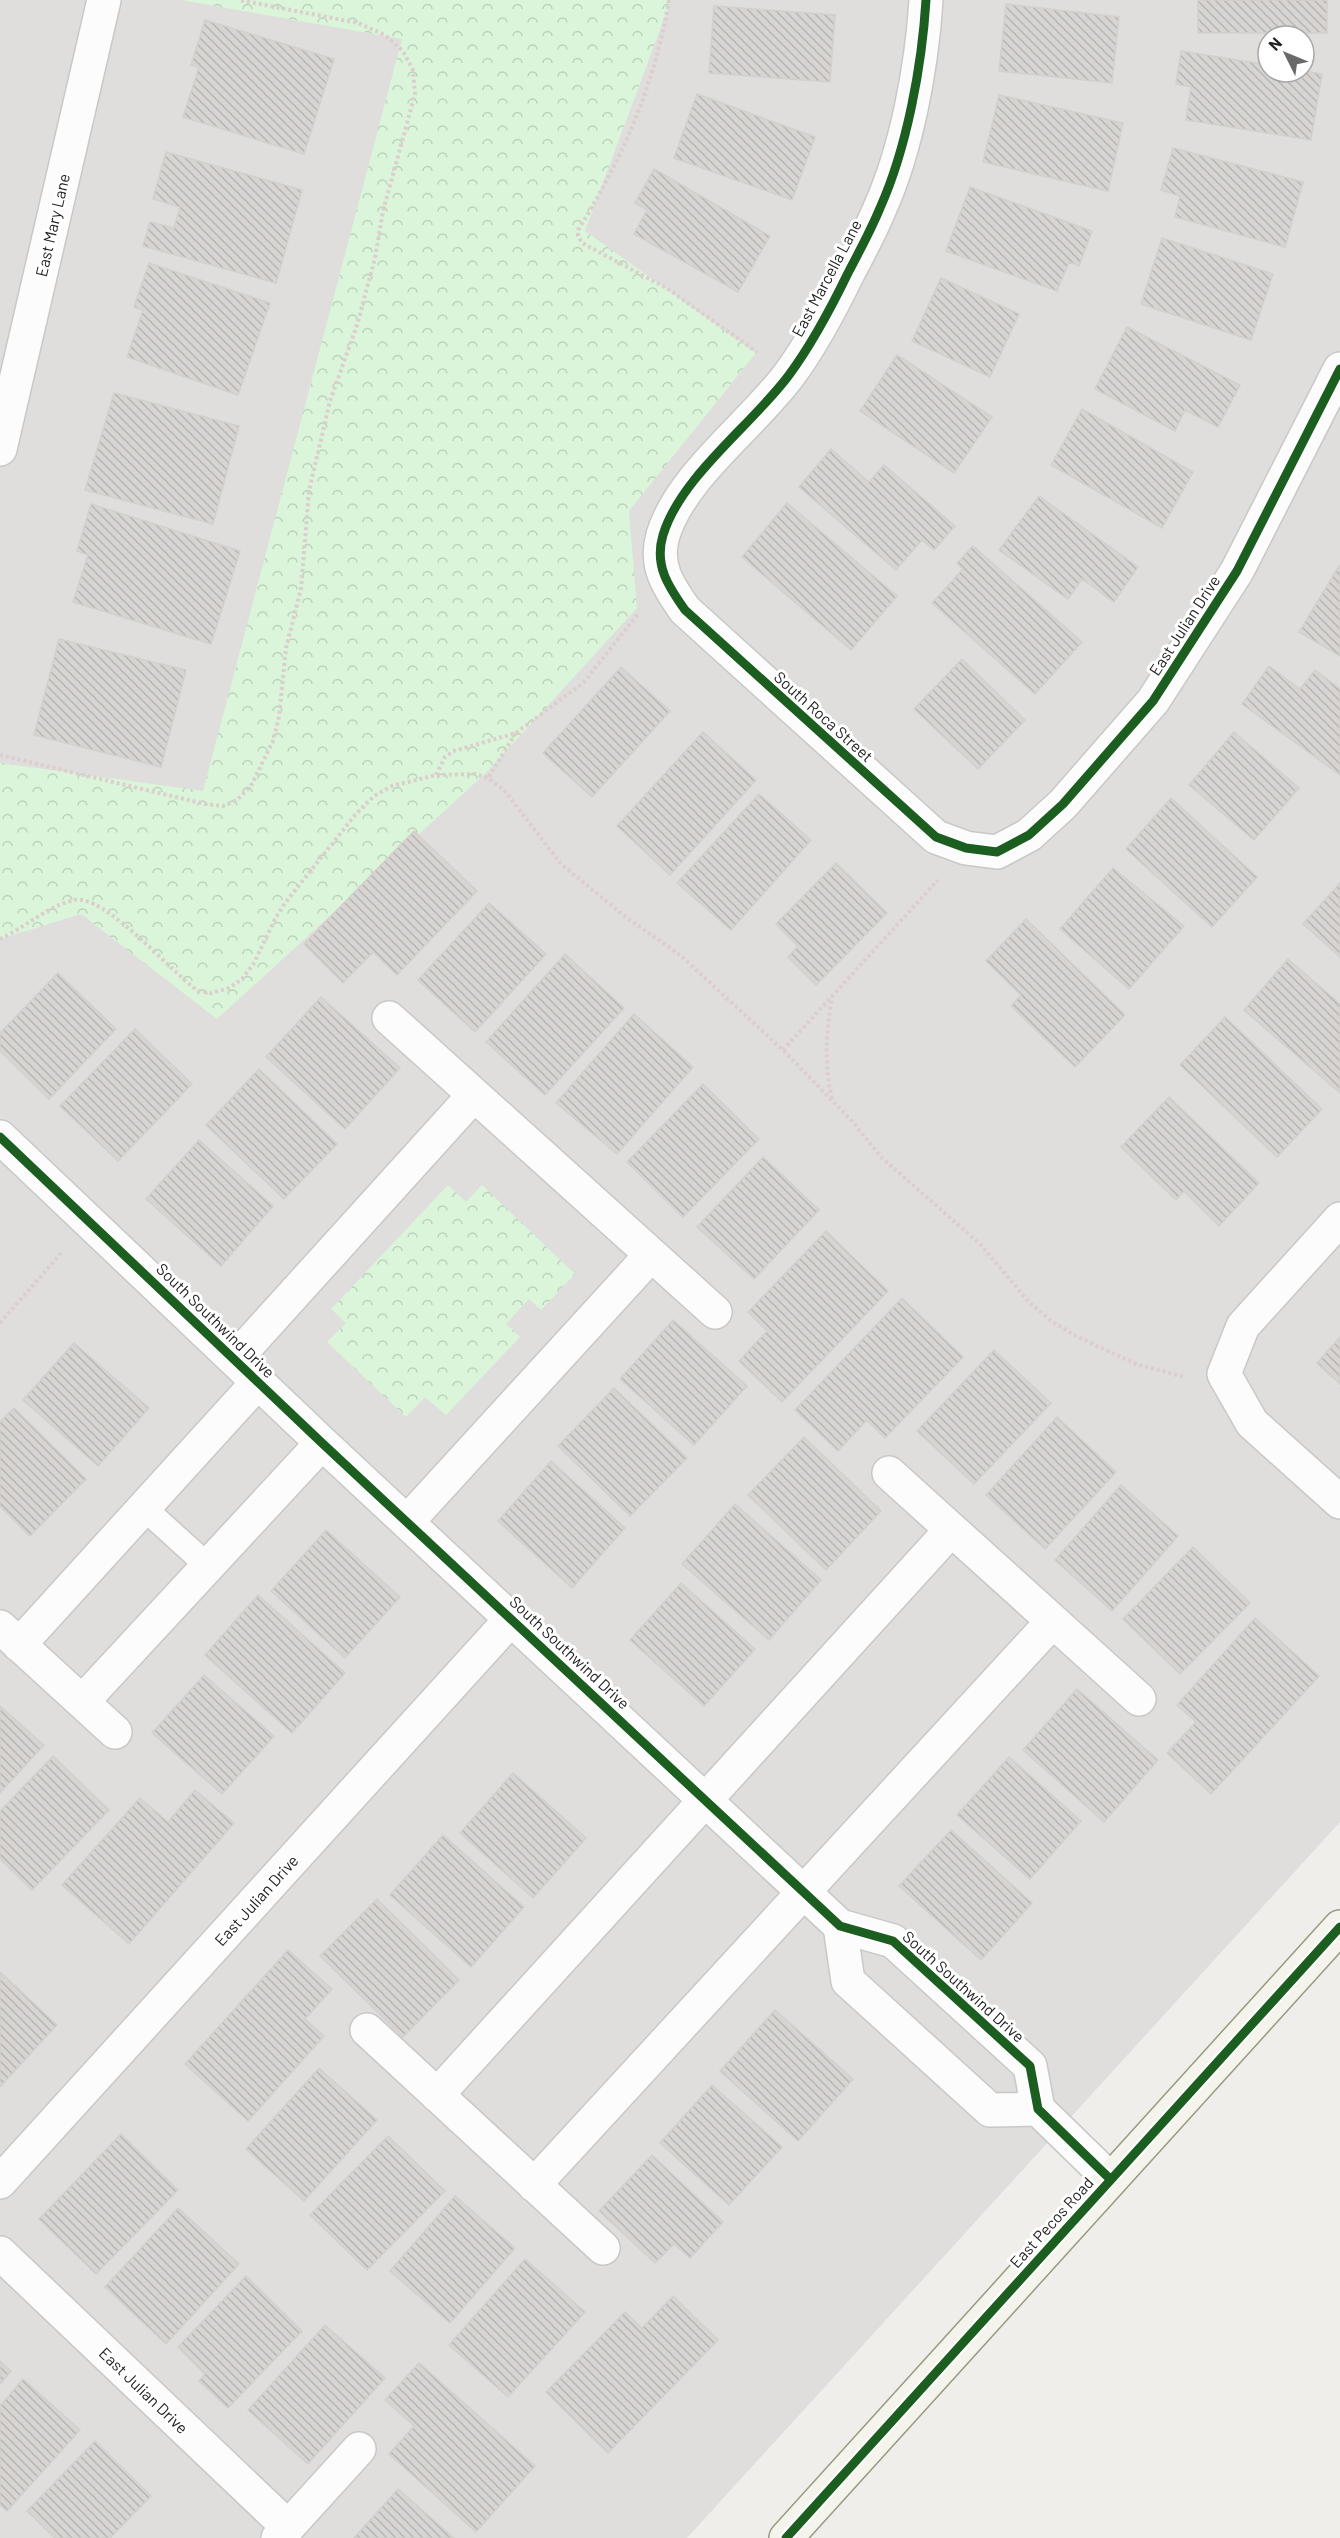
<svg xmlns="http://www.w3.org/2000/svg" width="1340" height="2538" font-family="Barlow,sans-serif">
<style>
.residential{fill:#dfdedc;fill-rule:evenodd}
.park{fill:url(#park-crowns)}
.building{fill:url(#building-back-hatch);stroke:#d3d0cc;stroke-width:1.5}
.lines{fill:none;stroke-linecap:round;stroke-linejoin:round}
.lane-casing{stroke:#c9c8c7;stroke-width:27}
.street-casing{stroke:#c9c8c7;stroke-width:36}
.secondary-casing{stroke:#999a82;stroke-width:36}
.path{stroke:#dccecd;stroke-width:4;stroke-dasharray:3 3;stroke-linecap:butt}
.lane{stroke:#fdfcfc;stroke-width:24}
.street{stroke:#fdfcfc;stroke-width:33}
.secondary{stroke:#f4f4ed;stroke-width:33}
.cycleway-casing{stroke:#fff;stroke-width:13}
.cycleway{stroke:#1b5e20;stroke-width:9}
.labels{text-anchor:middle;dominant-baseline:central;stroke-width:6;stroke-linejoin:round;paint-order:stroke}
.street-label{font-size:16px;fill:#222;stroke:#fff}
</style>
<defs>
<pattern id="park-crowns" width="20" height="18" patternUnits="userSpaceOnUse" patternTransform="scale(1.5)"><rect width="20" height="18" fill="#daf5da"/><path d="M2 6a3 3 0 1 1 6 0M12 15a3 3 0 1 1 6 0" fill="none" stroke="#bbd2bb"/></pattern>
<pattern id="building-back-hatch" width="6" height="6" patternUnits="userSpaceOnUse" patternTransform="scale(1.5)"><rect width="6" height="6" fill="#d7d4d2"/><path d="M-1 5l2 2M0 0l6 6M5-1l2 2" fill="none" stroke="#b8b6b4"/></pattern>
</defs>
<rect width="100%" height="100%" fill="#f0eeeb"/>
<path class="residential" d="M0,0H1340V1822L687,2538H0ZM1268,36H1304V72H1268Z"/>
<path class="park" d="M181,0H671L585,231L756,353L629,511L637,608L488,771L217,1019L81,914L0,939V763L203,791L402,39Z
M448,1185L466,1202L482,1185L575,1274L541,1310L529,1299L506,1324L520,1337L446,1415L425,1397L406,1417L327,1342L346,1323L331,1309Z"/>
<path class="building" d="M1198,0H1327V33H1198Z
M1006,4L1119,17L1112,83L999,71Z
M714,6L835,15L830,82L709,73Z
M205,20L334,59L304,154L183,117L199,67L191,65Z
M1181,51L1268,65V72L1304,71L1322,74L1311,140L1186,120L1191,87L1176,84Z
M697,94L815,137L792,200L674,158Z
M999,95L1123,123L1108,191L983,162Z
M1173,148L1303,182L1285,247L1175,217L1180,196L1161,190Z
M166,152L302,190L276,283L143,246L150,222L174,228L180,207L153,199Z
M654,169L770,236L738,292L634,234L647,210L635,203Z
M970,187L1092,231L1079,266L1069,262L1057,291L946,251Z
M1162,238L1273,274L1251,340L1141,304Z
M149,263L270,303L238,395L127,357L143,310L134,307Z
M941,278L1019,314L990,377L912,341Z
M1127,327L1240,385L1218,427L1185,410L1175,431L1095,389Z
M897,355L992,417L954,473L860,411Z
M114,393L239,426L213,524L85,490Z
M1082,409L1193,472L1162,528L1051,465Z
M831,449L869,482L884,465L955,526L934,550L922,540L896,570L799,487Z
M1039,496L1138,567L1114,602L1082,579L1068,599L999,550Z
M787,503L897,596L851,650L742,557Z
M91,504L240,551L211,644L73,602L88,555L77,551Z
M973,546L1082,642L1035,694L932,603L963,569L957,563Z
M1339,566L1340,567V656L1299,632Z
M59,639L186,670L161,767L34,735Z
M962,659L1025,720L978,769L914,709Z
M1269,666L1300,689L1315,670L1340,689V775L1242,704Z
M621,667L670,711L592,797L543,753Z
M703,732L756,780L670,875L617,826Z
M1234,732L1299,788L1254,840L1189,785Z
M759,794L811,840L731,930L677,883Z
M1171,798L1257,877L1212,927L1126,849Z
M414,831L477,891L397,975L373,952L343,983L304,944Z
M836,863L887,913L816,985L788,957L798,946L776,924Z
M1113,868L1184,926L1129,989L1060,929Z
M1340,883V957L1303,924Z
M489,903L546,954L475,1032L418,980Z
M1026,919L1125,1015L1075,1067L1011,1006L1021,995L986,961Z
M565,954L624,1008L545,1095L486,1042Z
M1288,959L1340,1004V1093L1244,1010Z
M58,973L116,1029L49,1099L0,1051V1033Z
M321,997L400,1068L345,1129L266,1057Z
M634,1014L693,1067L617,1154L556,1103Z
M1225,1017L1322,1109L1277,1157L1180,1065Z
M135,1029L192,1084L118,1161L60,1106Z
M259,1069L337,1144L284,1199L206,1125Z
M703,1084L759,1139L683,1217L627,1162Z
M1169,1097L1259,1183L1219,1226L1184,1191L1176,1200L1121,1147Z
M199,1140L273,1206L221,1266L146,1199Z
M763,1157L819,1210L754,1279L697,1227Z
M826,1231L888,1291L782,1402L739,1361L767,1331L748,1312Z
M902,1298L963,1357L885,1438L867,1420L838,1451L795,1410Z
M673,1320L747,1386L694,1445L620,1379Z
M1340,1337V1384L1317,1363Z
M74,1343L149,1408L98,1466L23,1400Z
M994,1350L1051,1403L974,1484L917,1431Z
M614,1388L687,1458L630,1516L558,1446Z
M14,1408L86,1479L30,1536L0,1506V1422Z
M1057,1417L1116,1472L1045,1549L986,1495Z
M804,1437L881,1511L826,1570L748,1495Z
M551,1461L625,1528L572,1588L498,1521Z
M1121,1485L1178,1536L1112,1611L1055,1560Z
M735,1504L821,1580L769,1640L682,1564Z
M326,1530L400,1597L345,1658L271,1591Z
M1193,1547L1250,1603L1180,1674L1123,1619Z
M681,1583L755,1649L704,1706L630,1640Z
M258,1595L345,1673L292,1733L205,1655Z
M1255,1618L1319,1676L1211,1794L1167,1753L1196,1722L1177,1705Z
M204,1675L274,1736L222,1794L152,1733Z
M1077,1689L1158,1760L1104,1822L1023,1750Z
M0,1706L44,1745L0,1793Z
M53,1756L109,1810L32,1890L0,1859V1811Z
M1009,1757L1081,1821L1030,1879L957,1815Z
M513,1773L586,1838L533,1898L460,1833Z
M195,1790L234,1823L129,1944L62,1885L140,1798L168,1822Z
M951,1830L1032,1903L981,1960L899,1886Z
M443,1835L524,1907L471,1967L390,1895Z
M377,1899L459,1980L403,2037L320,1956Z
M288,1950L332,1989L305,2019L324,2036L248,2121L185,2064Z
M0,1972L57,2025L0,2087Z
M775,2010L853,2079L798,2141L720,2071Z
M319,2068L377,2120L304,2201L246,2149Z
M712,2085L782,2147L729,2205L660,2143Z
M121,2134L178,2190L96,2274L39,2219Z
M388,2136L445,2191L367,2270L310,2215Z
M652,2155L723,2222L690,2258L674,2244L655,2263L599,2211Z
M455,2196L515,2248L450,2323L390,2271Z
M178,2208L239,2264L166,2344L105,2287Z
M525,2259L585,2312L508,2397L449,2345Z
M246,2276L302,2331L228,2408L199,2381L205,2374L178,2347Z
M673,2296L718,2340L608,2453L546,2392L625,2312L642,2328Z
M325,2325L385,2378L308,2464L248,2410Z
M0,2361L11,2371L0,2384Z
M419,2363L535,2466L476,2532L389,2454L414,2426L385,2400Z
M23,2379L80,2430L7,2511L0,2505V2406Z
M95,2441L151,2496L110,2538H55L27,2511Z
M398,2489L454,2538H354Z"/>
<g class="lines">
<g class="lane-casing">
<path id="lane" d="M144,1508L208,1566"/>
</g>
<g class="street-casing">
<path id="street" d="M926,0C922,65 907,148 880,208C871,230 859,252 848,273C831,308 812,344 789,375C752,425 681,476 663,535C654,565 668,586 685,610L936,837L966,848L997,852L1029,835L1063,804L1153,701L1237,571L1340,369
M0,449L104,0
M389,1018L715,1312
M0,1137L322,1443L840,1926L893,1941L1030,2066L1038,2109L1110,2179
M1340,1219L1243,1326L1224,1374L1252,1423L1340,1502
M236,1358L474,1095
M889,1473L1139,1699
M407,1522L651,1255
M0,1627L115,1732
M19,1645L258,1382
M82,1702L322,1443
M840,1926L848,1981L990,2110L1038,2109
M367,2030L603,2248
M437,2095L951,1530
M0,2182L512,1618
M534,2185L1052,1622
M0,2253L288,2527
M278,2538L359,2449"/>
</g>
<g class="secondary-casing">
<path id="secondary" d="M786,2538L1340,1927"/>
</g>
<path class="path" d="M669,0C655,84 623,158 578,230V236L582,243L668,289L757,352
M516,733L583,683L639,613
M0,755L205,804L223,806L237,800L251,786L273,741L279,717L286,648L301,589L309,491L330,401L358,322L375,258L383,211L415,94L413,70L403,51L385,35L358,23L239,0
M436,775L445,757L454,751L516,733L488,778
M0,939C24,928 48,906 74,900C104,893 171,972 198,991L211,993L229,988L242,979L254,963L275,919L285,903L355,815L374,796L392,786L436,775L475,774L488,778L504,790L561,864L623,915L680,955L783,1050L852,1121L881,1157L981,1245L1029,1302L1051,1321L1078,1337L1136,1364L1184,1377
M783,1050L938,880
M832,1099C824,1064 826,1032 832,997
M0,1323L63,1251"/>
<use href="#lane" class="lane"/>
<use href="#street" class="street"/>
<use href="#secondary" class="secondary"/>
<g class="cycleway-casing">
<path id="cycleway" d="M926,0C922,65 907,148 880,208C871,230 859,252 848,273C831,308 812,344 789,375C752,425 681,476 663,535C654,565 668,586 685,610L936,837L966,848L997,852L1029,835L1063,804L1153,701L1237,571L1340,369
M0,1137L322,1443L840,1926L893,1941L1030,2066L1038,2109L1110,2179
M786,2538L1340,1927"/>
</g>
<use href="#cycleway" class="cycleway"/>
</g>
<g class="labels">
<g class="street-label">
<text transform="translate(52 225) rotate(-77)">East Mary Lane</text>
<text transform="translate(826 278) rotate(-62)">East Marcella Lane</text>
<text transform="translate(1184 625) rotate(-57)">East Julian Drive</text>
<text transform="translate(824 716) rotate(42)">South Roca Street</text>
<text transform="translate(216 1320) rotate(44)">South Southwind Drive</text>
<text transform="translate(570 1652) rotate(43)">South Southwind Drive</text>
<text transform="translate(256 1900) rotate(-48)">East Julian Drive</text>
<text transform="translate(964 1986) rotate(42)">South Southwind Drive</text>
<text transform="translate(1051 2222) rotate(-48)">East Pecos Road</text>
<text transform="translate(144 2390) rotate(44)">East Julian Drive</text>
</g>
</g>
<g transform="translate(1286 54) rotate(313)"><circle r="28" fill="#ffffff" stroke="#a7a7a7" stroke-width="1.5"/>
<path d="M0-4.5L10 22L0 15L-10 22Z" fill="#6a6968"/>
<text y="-9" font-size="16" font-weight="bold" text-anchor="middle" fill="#222222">N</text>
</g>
</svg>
